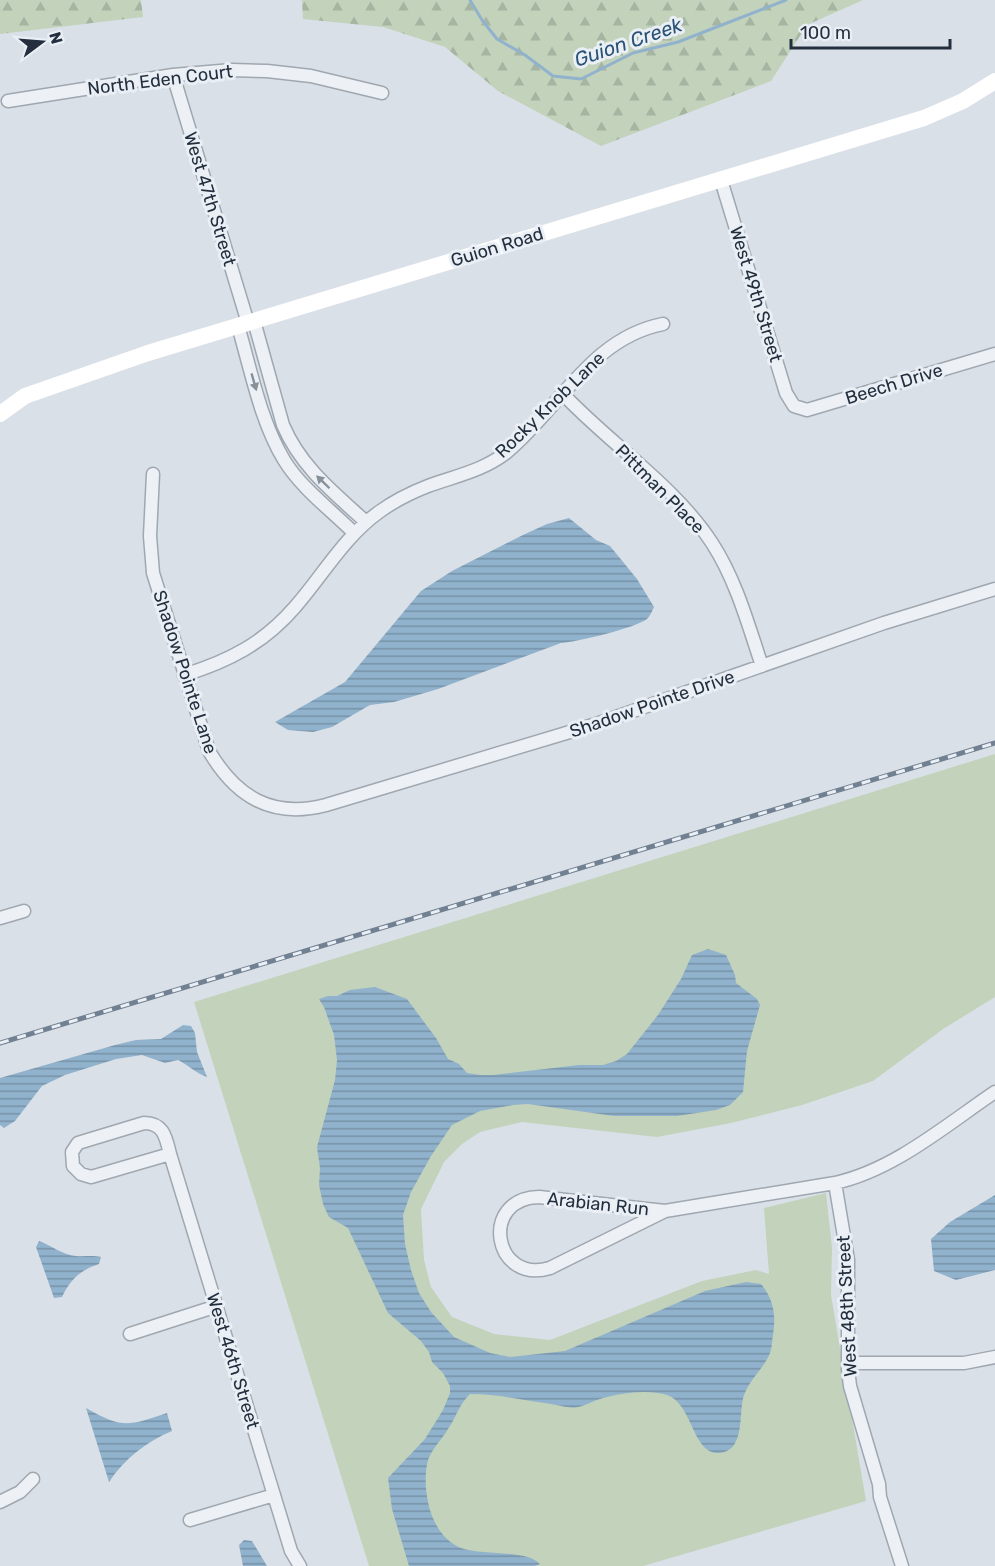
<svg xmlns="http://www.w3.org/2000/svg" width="995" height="1566" font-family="Rubik,sans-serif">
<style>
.green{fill:#c2d2bb}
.forest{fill:url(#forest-firs)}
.water{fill:url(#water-rules)}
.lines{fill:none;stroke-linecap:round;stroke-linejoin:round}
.stream{stroke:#91b2cc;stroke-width:3}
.street-casing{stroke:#9fa7b1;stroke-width:15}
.street{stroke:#edf1f5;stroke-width:12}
.secondary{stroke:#fff;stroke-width:16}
.rail-casing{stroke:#728192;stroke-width:5}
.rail{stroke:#eaeff5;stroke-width:3;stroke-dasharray:9;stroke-linecap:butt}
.oneway{fill:#88909a}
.labels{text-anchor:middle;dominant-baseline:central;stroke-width:6;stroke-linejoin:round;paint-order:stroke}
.street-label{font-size:18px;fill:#232f3e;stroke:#eaeff5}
.water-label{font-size:20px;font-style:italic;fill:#295276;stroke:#eaeff5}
</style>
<defs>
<pattern id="forest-firs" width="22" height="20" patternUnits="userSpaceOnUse" patternTransform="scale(1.5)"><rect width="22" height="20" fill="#c2d2bb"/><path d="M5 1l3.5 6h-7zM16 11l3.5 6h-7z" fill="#a6b5a2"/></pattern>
<pattern id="water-rules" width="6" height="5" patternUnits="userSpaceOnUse" patternTransform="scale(1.5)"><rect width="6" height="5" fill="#91b2cc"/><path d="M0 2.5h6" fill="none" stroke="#7691a7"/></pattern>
</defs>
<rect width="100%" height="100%" fill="#dae0e7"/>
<path class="green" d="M995,754V997L943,1029L873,1081L802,1105L731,1123L657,1137L522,1122L480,1132L462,1144L444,1162L421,1209L424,1260L431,1287L452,1317L494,1334L550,1340L702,1281L756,1270L769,1274L764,1208L826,1193L832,1248L831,1295L866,1501L643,1566H369L194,1002Z"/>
<path class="forest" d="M0,0H141L143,17L0,34Z
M302,0H863L807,25L771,81L601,146L498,91L445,47L383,27L303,19Z"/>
<path class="water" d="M569,518L596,540L610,546L637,579L654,607C652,611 650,616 647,619C635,628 577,642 561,643L438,689L394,702L370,705L332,727L313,732L288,730L275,722L345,682L421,591L452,571L523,535L547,524Z
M708,949L726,955L735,975L736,983L757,999L760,1005L747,1051L743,1092L730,1105L716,1110L677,1116H614L528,1104L513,1105L480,1111L452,1125L431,1156L411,1192L403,1215L405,1244L411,1270L419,1293L431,1312L454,1337L490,1353L510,1357L565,1351L705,1291L746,1282L761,1284C774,1300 776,1315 773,1335C772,1340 772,1348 770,1353C764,1368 750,1379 744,1395C738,1413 746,1451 719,1453C692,1454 693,1404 667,1395C647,1389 620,1393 600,1399C592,1401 585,1406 578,1407C570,1409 559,1405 551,1404C524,1400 497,1394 470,1394C459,1404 456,1418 448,1429C441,1441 430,1450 427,1464C422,1493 431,1536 461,1548C483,1556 526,1549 540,1564L535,1566H409L392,1509L388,1478L425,1439L443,1410L450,1393V1386L443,1373L432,1362L429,1352L421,1341L388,1313L348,1228L329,1217L323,1204L319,1185L320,1168L317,1147L335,1080L337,1060L334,1035L324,1007L319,999L328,996H337L350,990L375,987L407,999L436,1038L448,1059L459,1064L467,1073L480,1075H493L579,1065H603L616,1061L627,1054L658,1015L681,979L692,955Z
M183,1025L191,1026L195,1033L197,1052L207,1077C197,1074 188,1065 178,1060L165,1063L142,1055L116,1059L65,1075L42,1086L15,1121L4,1128L0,1125V1078L115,1045L136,1040L161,1039Z
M995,1195V1270L956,1280L934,1271L931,1239L950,1222Z
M39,1241C51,1245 62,1255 76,1256C84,1257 92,1255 101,1257L99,1264C80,1270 70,1280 62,1297L54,1298L36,1247Z
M86,1408C123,1429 128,1426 167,1413L172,1431C146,1442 125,1458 109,1482Z
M244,1540L252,1541L267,1566H243L239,1545Z"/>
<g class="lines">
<path class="stream" d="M470,0L482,20L497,39L525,55L553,76L581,79L633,53L678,42L786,0"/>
<g class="street-casing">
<path id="street" d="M173,75L248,323
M8,101L173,75L232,70L267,71L311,76L382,93
M721,180L786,393L794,406L807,410L995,354
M254,321L283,425C301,467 333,492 366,522
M238,326C251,370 260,420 284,460C301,488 331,510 354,533
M563,394C610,444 674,485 712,543C736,580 748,624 762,666
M153,474L150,536L153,573L209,751C236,797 272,819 326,805L593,725L884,623L995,589
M184,675C229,661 264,643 295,607C323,575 344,537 379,512C394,501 410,493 428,486C455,476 483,471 507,452C559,409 591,338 663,324
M0,918L24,911
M144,1123C164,1123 166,1138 170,1154L91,1177L81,1174L73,1166L72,1152L78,1143Z
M170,1154L291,1551L300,1566
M835,1183L848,1260V1369L850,1386L879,1484L880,1497L902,1566
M539,1197L665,1211L550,1268C493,1285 479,1198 539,1197Z
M665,1211L835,1183C894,1170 946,1125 995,1092
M130,1334L217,1306
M848,1363H964L995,1357
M0,1502L20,1492L33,1479
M190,1520L274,1495"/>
</g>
<use href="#street" class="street"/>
<path class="secondary" d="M0,414L25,396L148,353L924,118L963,101L995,81"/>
<g class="rail-casing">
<path id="rail" d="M0,1043L995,743"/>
</g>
<use href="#rail" class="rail"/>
</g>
<defs><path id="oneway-solid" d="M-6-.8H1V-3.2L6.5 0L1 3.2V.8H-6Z" transform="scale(1.5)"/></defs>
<g class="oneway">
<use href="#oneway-solid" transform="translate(254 382) rotate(74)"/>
<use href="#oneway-solid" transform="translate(323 482) rotate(-136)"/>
</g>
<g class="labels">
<g class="street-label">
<text transform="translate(160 80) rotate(-7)">North Eden Court</text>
<text transform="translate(210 199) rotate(73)">West 47th Street</text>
<text transform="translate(497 247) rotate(-17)">Guion Road</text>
<text transform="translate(756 294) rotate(73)">West 49th Street</text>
<text transform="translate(894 384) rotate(-17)">Beech Drive</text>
<text transform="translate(550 405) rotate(-44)">Rocky Knob Lane</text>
<text transform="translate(660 489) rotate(45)">Pittman Place</text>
<text transform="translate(185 672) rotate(72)">Shadow Pointe Lane</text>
<text transform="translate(652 704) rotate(-19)">Shadow Pointe Drive</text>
<text transform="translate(598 1204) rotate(6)">Arabian Run</text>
<text transform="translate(847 1306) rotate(-93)">West 48th Street</text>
<text transform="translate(233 1361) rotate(73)">West 46th Street</text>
</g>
<g class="water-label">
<text transform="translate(628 42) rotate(-19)">Guion Creek</text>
</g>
</g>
<g transform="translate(42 42) rotate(74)" stroke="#eaeff5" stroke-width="4.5" paint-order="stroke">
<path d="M0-4.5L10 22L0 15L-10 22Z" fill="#232f3e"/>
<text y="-9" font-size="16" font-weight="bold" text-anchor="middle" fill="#232f3e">N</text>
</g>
<path d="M791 39v9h159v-9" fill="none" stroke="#232f3e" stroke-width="3"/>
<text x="800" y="39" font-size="18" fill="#232f3e" stroke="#eaeff5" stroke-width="4.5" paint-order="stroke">100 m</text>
</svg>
